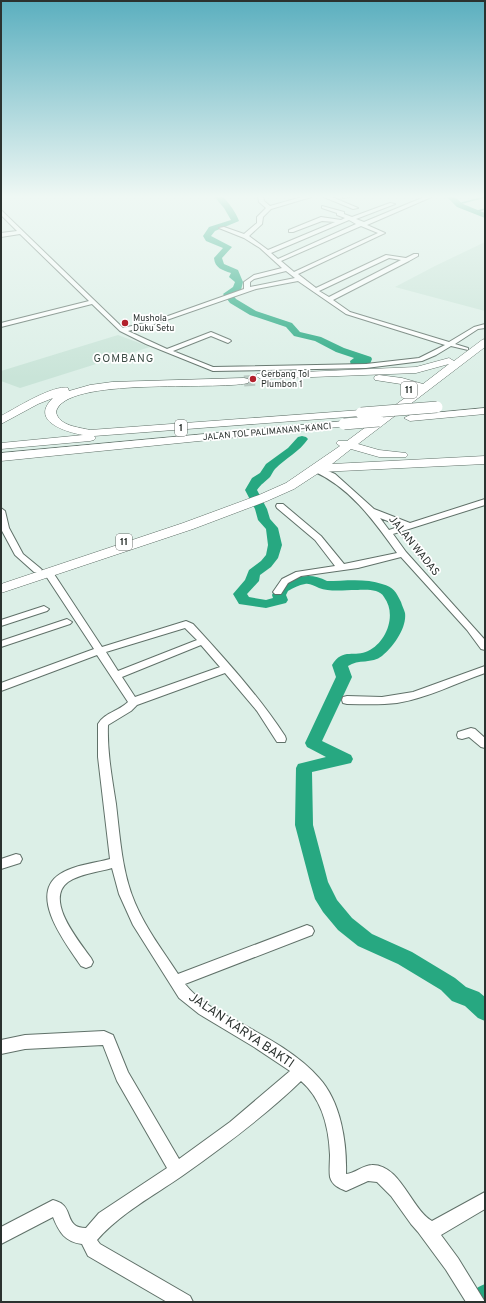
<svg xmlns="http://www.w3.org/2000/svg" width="486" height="1303" font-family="Overpass,sans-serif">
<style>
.built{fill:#c9e4d8}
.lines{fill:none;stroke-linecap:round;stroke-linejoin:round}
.stream{stroke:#27a881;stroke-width:1.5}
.river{fill:#27a881;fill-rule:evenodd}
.highway-tunnel{stroke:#b9c9c2;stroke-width:11;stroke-dasharray:11 5.5;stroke-linecap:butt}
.minor-casing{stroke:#607169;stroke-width:2}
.highway-casing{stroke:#607169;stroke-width:1}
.minor{fill:#fff;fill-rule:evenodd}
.highway{fill:#fff;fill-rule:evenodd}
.highway-bridge-casing{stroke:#607169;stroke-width:12;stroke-linecap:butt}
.highway-bridge{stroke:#fff;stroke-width:11}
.poi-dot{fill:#b2202c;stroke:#fff;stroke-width:1.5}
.labels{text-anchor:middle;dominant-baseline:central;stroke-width:3.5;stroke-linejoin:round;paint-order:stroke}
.far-poi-label{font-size:9px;fill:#2b322f;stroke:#fff;text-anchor:start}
.far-street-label{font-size:9px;fill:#2b322f;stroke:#fff}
.shield{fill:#fff;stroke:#6b706d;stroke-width:1}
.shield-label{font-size:10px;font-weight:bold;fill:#2b322f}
.far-quarter-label{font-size:11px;letter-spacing:1px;fill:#3e4e47;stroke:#fff}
.street-label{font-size:11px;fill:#2b322f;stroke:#fff}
.near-street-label{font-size:13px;fill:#2b322f;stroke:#fff}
</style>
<rect width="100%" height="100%" fill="#dcefe7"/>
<path class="built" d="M485,242V311L395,287L435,266Z
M118,335L150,347L20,388L1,381V371Z"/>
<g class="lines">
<path class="stream" d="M462,203L485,197
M474,212L485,209"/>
<path class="river" d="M213,195H221C229,203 235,211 239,221L215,231L211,236L232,247L222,258L224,264L238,270L243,282L241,290L233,295L236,299L256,311L292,323L300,332L321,337L344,348L371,357L372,359L370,364H360L355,367L351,366L350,361L354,358L336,352L315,341L294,336L286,327L250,315L230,303L223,294L233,287L235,282L229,277L231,273C222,270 215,268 214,258L223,248L206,241L203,236L209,227L231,220L224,208Z
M445,195H452L463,204L485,213V218L457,207Z
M302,436L306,437L308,439C299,452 286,458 275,469C273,471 272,474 270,477C265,482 261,484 257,490L267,509L270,519L278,528L282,545L278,558L271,567L260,575L259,581L247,594L249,597L266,600L273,598L272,595L277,585C294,578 309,571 327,581C344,581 366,578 382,584C394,587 396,592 401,602C402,606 404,609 405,613C407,628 393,647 382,656C372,664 358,659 348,666L352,677L322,741L351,755L353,759L351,763L312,772L313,825L328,882L337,900L352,918L372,934L412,952L455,978L466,987L479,992L485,997V1021L478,1018L465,1006L452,1001L441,990L398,964L358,946L338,930L323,912L315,899L310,882L295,825L296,768L298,764L326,757L307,747L305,743L336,677L332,665C343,647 355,658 368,651C387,642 397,614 384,597C379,588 364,590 356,590C345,590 329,592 319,588C314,586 310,583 305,584C299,585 293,588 288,591L286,595L288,600L286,603L266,608L239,604L233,594L245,580L249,570L261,561L266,555L268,545L266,529L258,520L255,509L245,490L252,478L260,473L266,464L288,448L298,437Z
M485,1284V1302H467C471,1292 475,1288 485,1284Z"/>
<path class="highway-tunnel" d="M244,381L261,380"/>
<g class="minor-casing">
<path id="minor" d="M258,195H263L264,201L270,206L309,195H318L271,209L263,217L262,224L249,236L268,250L335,222L322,221L293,232H289V230L321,217L341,220L345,218L337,215V213L322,208V206L344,212V214L352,217L390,203L395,204L356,219L364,222L429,195H436L367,225L385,233L298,274L316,288L386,255L406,258L414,254H418V256L409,261L333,300L350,312L449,342L474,327L485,324V328L478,329L455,344L468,348V350L451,346L436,355L422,361L366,368L213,371L146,344L120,331L92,304L1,327V323L89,301L20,234L1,237V233L17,231L1,215V210L123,328L154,321L244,289V282L254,275L282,268L260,248L244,238L219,228L224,227L244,234L257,223V217L266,208L259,202ZM349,220L356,224L278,259L271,253ZM361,226L378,233L294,272L281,261ZM389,258L401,260L329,297L319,291ZM286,271L295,278L250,287V282L254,279ZM298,281L346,314L445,345L419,358L366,364L213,367L173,351L211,336L228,343L231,341L230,340L211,332L167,349L128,331L158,323L256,289Z
M319,195H327L358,208L353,209Z
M345,196V195H358L343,198V196Z
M313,467H319L335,474L374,509L410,523L485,499V505L393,534L406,552L485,640V650L481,649L467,630L401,557L358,568L301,576L288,583L281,594H275L273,592L282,579L296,572L335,566L315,540L277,508L276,506L277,504H283L321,536L344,564L397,553C374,521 350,487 313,471ZM380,518L401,526L389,530Z
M1,508L5,511L9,528L23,554L40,568L42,570L40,572H34L15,555L1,529Z
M49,570L52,571L102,647L186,621L193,624C226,660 258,695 285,736L286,739L285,742H277L257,711L225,673L137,705L131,711L108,725C107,752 112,778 116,804C120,838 122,873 135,903C146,929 163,951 178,974L307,925L312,927L314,931L312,935L185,984C200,1003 221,1013 242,1024C268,1038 299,1055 319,1078C341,1102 347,1143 346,1174C354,1174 363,1165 372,1165C400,1164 411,1209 432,1221L485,1192V1209L441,1235L458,1258L485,1302H466L446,1270L418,1232L411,1224L391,1196L377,1182L368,1181L346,1191C339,1188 332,1185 330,1177C329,1170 330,1162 330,1155C329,1128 322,1099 301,1081C265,1116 223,1147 182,1176C153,1196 121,1213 97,1240L100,1244L190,1296L193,1302H167L88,1256L82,1244C65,1242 59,1232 53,1217L1,1244V1227L53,1200C56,1201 60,1202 62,1204C72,1211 66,1228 86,1228L99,1213L167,1168L117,1081L103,1045L25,1049L1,1054V1040L25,1035L104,1031L113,1035L128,1072L179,1159L230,1122L290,1071L254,1047L199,1014L179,998L133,925L119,894L112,868C99,872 79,874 68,882C44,900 79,941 91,958L93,962L91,966L86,968L81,966C67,945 27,895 60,874C74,865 95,863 110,859L98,757V724C104,713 119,711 128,702L97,655L1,691V683L94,649L44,573ZM185,628L197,640L118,671L106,652ZM201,645L220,667L135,697L122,677Z
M44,606L49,609L47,611L1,626V620Z
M67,619L72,622L70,624L1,647V641Z
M485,666V673C456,683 428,698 397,703C380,705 364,704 347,704L343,703L342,700L343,697L347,696L382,697L413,692Z
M471,728L475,729L485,738V748L481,747L469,737L462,739L458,738L457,735L458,732Z
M16,854L20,855L22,859L20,863L1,869V859Z"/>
</g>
<g class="highway-casing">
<path id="highway" d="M485,339V347L358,444L379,450L406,453L408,455L406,457H379L351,449L332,464L485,456V464L320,472L294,489L267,501L193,529L1,593V584L183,523L259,495L286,483L340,446L336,443L338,441H347L417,389L401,384L375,380L374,378L375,376L379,375L402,378L423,384L449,364L416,373L261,379L256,376L257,374L416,367L449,358L454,361L482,340Z
M244,378L248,379L249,381L248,383C216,391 64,376 56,412C59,426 78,427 90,430L361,410L367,413L361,416L94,436L96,438L94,440L90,441L1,449V443L83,435C66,432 29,421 53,398L38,404L1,424V416C14,409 54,384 68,388L69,391L90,385L112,382Z
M485,408V414L410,421L404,418L410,415Z
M344,421L348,422L350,424L348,426L1,461V453Z"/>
</g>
<use href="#minor" class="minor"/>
<use href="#highway" class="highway"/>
<g class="highway-bridge-casing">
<path id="highway-bridge" d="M361,413L437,407
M344,424L379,421"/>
</g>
<use href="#highway-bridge" class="highway-bridge"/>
</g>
<linearGradient id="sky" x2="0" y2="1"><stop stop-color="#5bafbf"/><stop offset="0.52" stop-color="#eff8f4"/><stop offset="1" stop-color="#eff8f4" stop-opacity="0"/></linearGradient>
<rect width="486" height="378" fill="url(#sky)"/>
<g class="poi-dot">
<circle cx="125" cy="323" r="4"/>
<circle cx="253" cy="379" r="4"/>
</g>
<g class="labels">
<g class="far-poi-label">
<text x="133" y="318">Mushola<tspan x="133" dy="10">Duku Setu</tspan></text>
<text x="261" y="374">Gerbang Tol<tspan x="261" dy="10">Plumbon 1</tspan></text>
</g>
<g class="far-street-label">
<text transform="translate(267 432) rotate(-5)">JALAN TOL PALIMANAN–KANCI</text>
</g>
<g class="shield">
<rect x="401" y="382" width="16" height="16" rx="3"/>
<rect x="175" y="420" width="12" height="16" rx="3"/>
<rect x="116" y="534" width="16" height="16" rx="3"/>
</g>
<g class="shield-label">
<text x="409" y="390">11</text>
<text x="181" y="428">1</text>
<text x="124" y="542">11</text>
</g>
<g class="far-quarter-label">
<text x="124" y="359">GOMBANG</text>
</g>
<g class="street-label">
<text transform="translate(414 546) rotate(51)">JALAN WADAS</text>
</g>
<g class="near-street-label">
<text transform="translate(241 1031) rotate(34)">JALAN KARYA BAKTI</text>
</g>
</g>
<rect width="486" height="1303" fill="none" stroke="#2b322f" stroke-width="4"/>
</svg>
